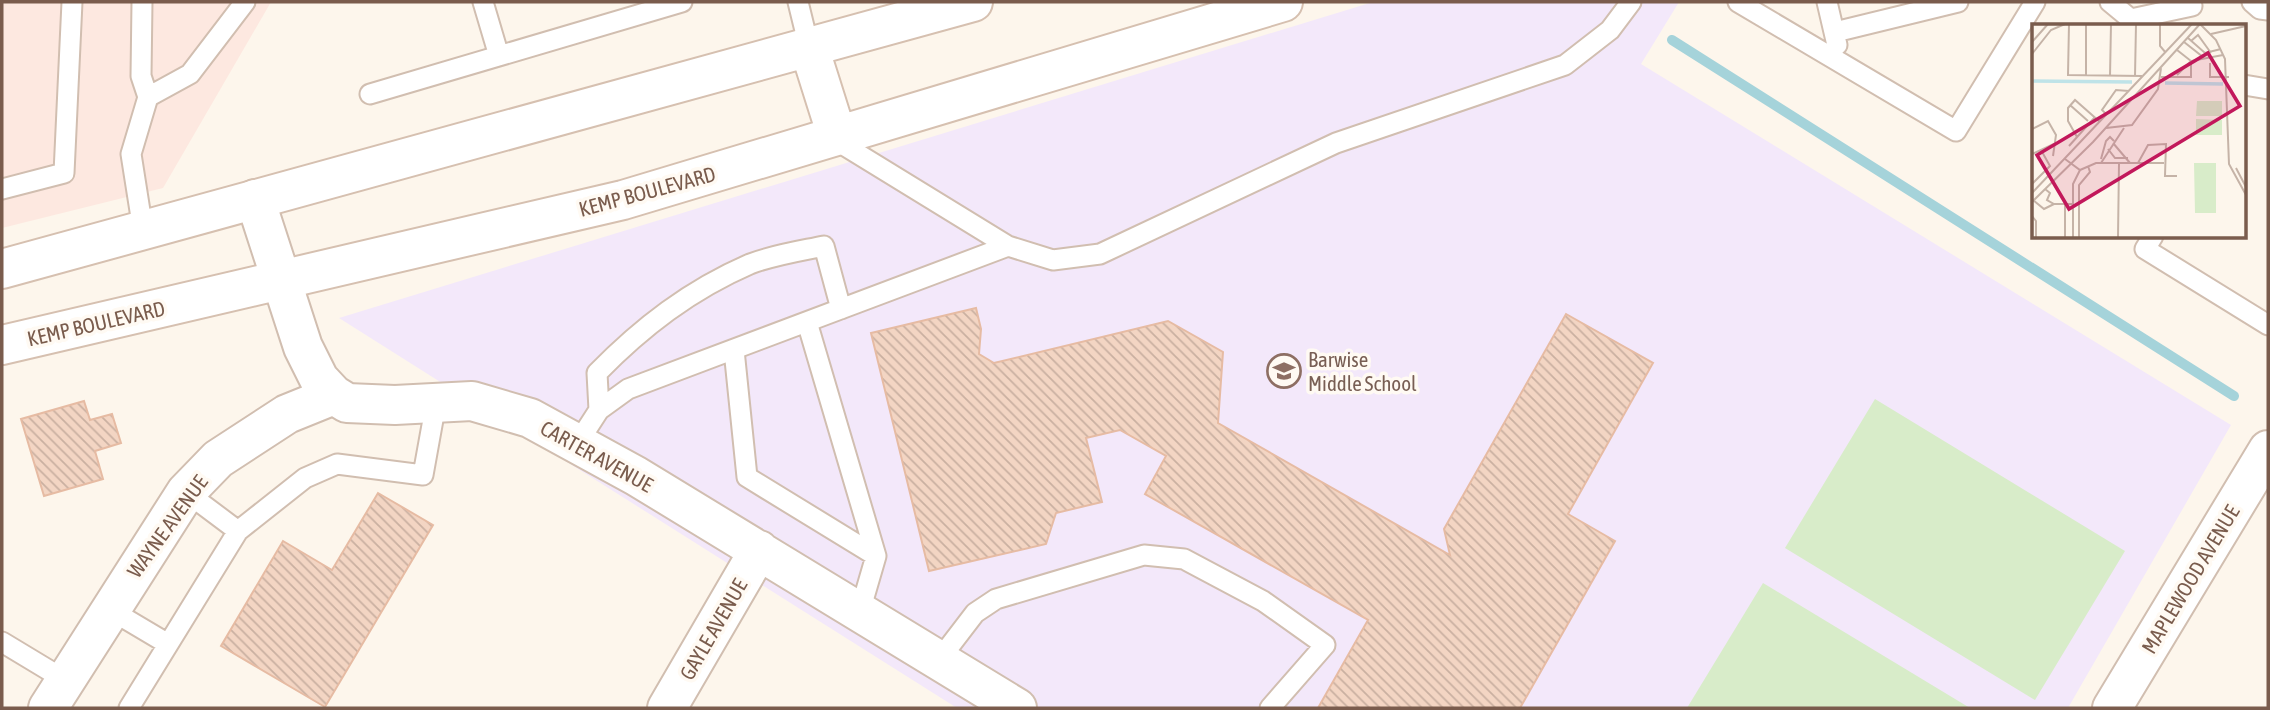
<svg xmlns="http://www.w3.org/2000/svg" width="2270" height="710" font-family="'Asap Condensed',sans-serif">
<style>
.commercial{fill:#fde8e0}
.education{fill:#f3e8fa}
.park{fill:#d8ecc9}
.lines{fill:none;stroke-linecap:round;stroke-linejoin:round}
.stream{stroke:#a5d3da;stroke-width:10}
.building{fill:url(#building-back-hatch);stroke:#e6bba3;stroke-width:2}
.service-casing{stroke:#d1beb0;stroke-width:23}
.minor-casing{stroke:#d1beb0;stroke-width:42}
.tertiary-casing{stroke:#d1beb0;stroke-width:42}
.secondary-casing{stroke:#d6c0b0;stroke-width:42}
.service{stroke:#fff;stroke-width:19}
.minor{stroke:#fff;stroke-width:38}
.tertiary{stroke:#fff;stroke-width:38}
.secondary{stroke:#fff;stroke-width:38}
.labels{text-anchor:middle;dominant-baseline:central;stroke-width:7;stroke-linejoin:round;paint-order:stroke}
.street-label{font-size:21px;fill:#7a5c4d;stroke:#fffaf3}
.education-label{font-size:21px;fill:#785e54;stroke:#fffaf3;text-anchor:start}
.inset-river{fill:none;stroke:#bfe3e8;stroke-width:3.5}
.inset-road{fill:none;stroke:#c5b3a7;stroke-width:2}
.view{fill:#c2185b;fill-opacity:0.15;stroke:#c2185b;stroke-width:3.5}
.inset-edge{fill:none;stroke:#7a5c4d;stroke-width:3.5}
</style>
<defs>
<pattern id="building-back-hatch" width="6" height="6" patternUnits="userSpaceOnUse" patternTransform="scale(1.75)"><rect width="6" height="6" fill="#f3d5c3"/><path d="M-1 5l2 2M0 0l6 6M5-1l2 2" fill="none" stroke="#cab0a1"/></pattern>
</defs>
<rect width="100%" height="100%" fill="#fdf6ec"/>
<path class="commercial" d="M2,2H271L163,188L2,228Z"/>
<path class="education" d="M1373,2H1679L1641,64L2231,425L2068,708H957L339,318Z"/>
<path class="park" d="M1875,399L2125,551L2035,700L1785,548Z
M1763,583L1970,708H1687Z"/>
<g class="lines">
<path class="stream" d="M1672,40L2234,396"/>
</g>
<path class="building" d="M976,308L981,329L979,354L994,363L1168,321L1223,352L1218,423L1450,555L1444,529L1566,314L1653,363L1568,514L1615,541L1520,708H1318L1368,620L1145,494L1166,456L1120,430L1086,438L1102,502L1056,513L1046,544L929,571L871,333Z
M84,401L90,420L112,414L121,443L95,451L103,479L44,496L21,419Z
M378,493L433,525L325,707L221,646L283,541L332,570Z"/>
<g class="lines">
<g class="service-casing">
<path id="service" d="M142,2L141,76L148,97L131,154L143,230
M483,2L499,56
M798,2L809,47
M1738,2L1956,131L2035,2
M1827,2L1837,45
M2110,2L2139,26
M2252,2L2260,9L2268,10
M2131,19L2192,6L2191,2
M1835,32L1958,2
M2244,85L2268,89
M370,94L682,2
M148,97L190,74L245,2
M832,138L1008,246L1053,260L1100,254L1336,143L1565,65L1610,30L1631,2
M2,189L64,173L72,2
M2153,236L2145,249L2268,325
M807,322L876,556L860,611
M734,350L747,477L876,556
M599,410L597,373C642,327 690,290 750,264C773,255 800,251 824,246L841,309
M577,444L599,410L628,389L1008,246
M186,492L238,531
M109,609L168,644
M2,642L65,680
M939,660L975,613L996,599L1144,555L1184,559L1263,601L1325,645L1270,708
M129,708L238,531L305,478L337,464L423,475L436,403"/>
</g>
<g class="minor-casing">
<path id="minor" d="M255,199L303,347L319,379L334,395L347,403L395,405L472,401L530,418L636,476L1017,708
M48,708L186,492L218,459L287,414L334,395
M667,708L759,550"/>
</g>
<g class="tertiary-casing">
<path id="tertiary" d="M2112,708L2268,450"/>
</g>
<g class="secondary-casing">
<path id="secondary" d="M809,47L837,136
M2,269L973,2
M2,345L623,200L1283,2"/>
</g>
<use href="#service" class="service"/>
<use href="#minor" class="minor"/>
<use href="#tertiary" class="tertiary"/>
<use href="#secondary" class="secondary"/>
</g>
<defs>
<g id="school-ring" transform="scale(1.75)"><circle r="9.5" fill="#fffaf3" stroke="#8d6e63" stroke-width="1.5"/><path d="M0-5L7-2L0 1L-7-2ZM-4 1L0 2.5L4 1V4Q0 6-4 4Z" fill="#8d6e63"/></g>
</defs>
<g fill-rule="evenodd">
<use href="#school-ring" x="1284" y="371"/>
</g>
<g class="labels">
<g class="street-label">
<text transform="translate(647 191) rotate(-15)">KEMP BOULEVARD</text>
<text transform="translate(96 323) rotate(-13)">KEMP BOULEVARD</text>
<text transform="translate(597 456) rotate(29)">CARTER AVENUE</text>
<text transform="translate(167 526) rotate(-54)">WAYNE AVENUE</text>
<text transform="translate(2190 579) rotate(-59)">MAPLEWOOD AVENUE</text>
<text transform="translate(713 629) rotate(-60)">GAYLE AVENUE</text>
</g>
<g class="education-label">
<text x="1308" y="359">Barwise<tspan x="1308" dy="24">Middle School</tspan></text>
</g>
</g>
<g transform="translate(2032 24)">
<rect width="214" height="214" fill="#fdf6ec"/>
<path d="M165,77H190V92H164ZM164,95L190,96V111H164ZM162,139H184V189H163Z" fill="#d8ecc9"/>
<path class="inset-river" d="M0,57L100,58M133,59L191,60"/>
<path class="inset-road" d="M37,0L36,51L110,52M128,0V22L134,29M168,0L184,16L193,35L197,140L214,171M179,10L214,2M156,14L173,29L189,25M159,17L166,11L179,29M0,18L16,0M152,18L171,33L167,36M145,26L159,37L145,51M0,30L19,6L33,0M178,39V53H197M54,52V0M78,52L79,0M103,52L104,0M129,53H159V37L191,31M38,81L56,97M75,91L70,86L84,66L97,67M74,104L100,101L126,65L129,44M0,105L16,97L24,111L21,132M45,113L36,97V84L43,76L68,98M81,119L98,139M37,122L63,93M76,125L83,134H96M0,130L24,119M33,135L48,146L64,139H132M69,135L74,117L78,113L82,117M69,139L92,104M106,139L116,121L134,120L133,152H145M204,144L214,163M0,160L18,142L9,126M13,165L18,169L15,176L22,180H41M0,169L160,0M1,176L12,185L22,180M0,178L61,118L168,0M0,192L4,197V213M33,213V180M41,213V160L48,146M47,213V161L58,148L56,142M86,213L87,139"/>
<path class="view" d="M176,29L208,82L37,185L5,131Z"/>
<rect width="214" height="214" class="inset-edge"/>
</g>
<rect width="2270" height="710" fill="none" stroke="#7a5c4d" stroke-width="7"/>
</svg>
